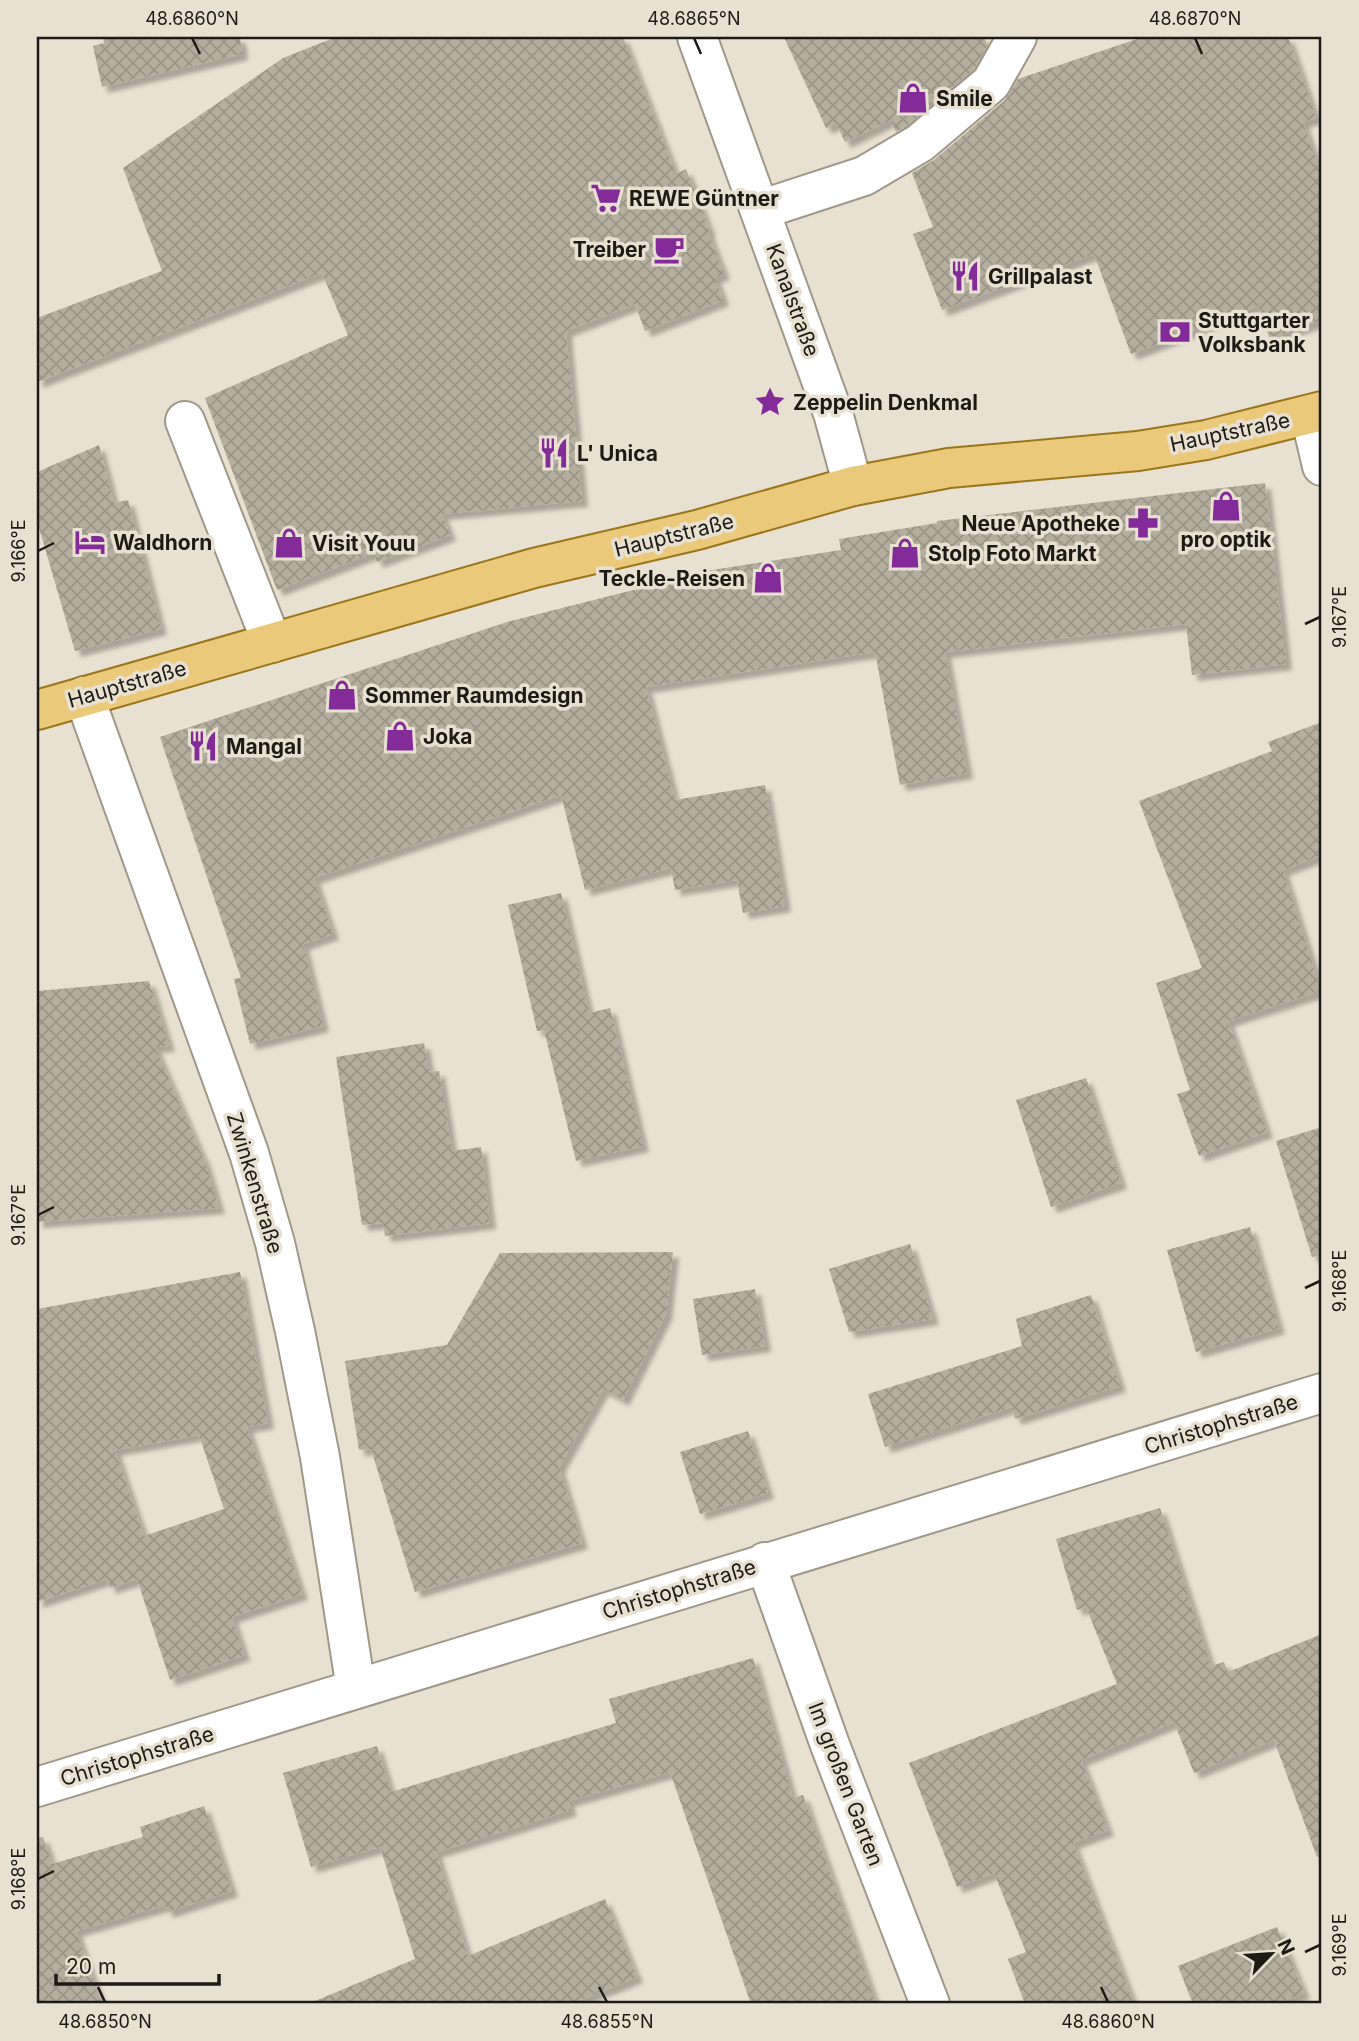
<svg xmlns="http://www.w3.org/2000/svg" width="1359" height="2041" font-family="Inter,sans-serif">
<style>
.building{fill:url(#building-cross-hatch);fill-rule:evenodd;filter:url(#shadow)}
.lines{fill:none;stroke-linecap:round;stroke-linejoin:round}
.minor-casing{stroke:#a0998a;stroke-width:42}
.major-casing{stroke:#9a761d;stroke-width:42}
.minor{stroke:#fff;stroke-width:38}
.major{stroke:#eaca7a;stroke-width:38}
.ticks{fill:none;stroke:#1e1b15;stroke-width:2.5}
.labels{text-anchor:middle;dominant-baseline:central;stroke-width:7;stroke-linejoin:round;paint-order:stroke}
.poi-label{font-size:21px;font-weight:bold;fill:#1e1b15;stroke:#e8e0d0;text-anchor:start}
.street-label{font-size:21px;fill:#1e1b15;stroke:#e8e0d0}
.neatline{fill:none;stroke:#1e1b15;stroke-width:2.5}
.ticks-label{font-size:18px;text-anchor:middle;fill:#1e1b15}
</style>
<defs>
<pattern id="building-cross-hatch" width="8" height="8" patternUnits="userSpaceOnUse" patternTransform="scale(1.75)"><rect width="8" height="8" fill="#b5ae9e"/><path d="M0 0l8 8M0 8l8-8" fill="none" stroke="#9b9587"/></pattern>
<filter id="shadow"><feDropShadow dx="6" dy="6" stdDeviation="2" flood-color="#0004"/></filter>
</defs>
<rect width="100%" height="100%" fill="#e8e0d0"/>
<path class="building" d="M103,37H240L242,54L102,87L93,46L104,43Z
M336,37H623L676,174L686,169L710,231L708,232L724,274L715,277L723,300L645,331L635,304L566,331L582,501L442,514L450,535L377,562L374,553L277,590L205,398L348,335L322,273L37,382V318L162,271L123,168L283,58Z
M784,37H984L987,45L974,69L907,125L896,132L891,120L845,142L836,123L826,128Z
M1143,37H1288L1316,118L1303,122L1322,176V320L1270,339L1258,306L1131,354L1094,254L942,310L913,234L933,227L912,173L934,160L1005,100L1018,79Z
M99,445L114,503L128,500L161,629L75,651L37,521V472Z
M1265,483L1286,664L1192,675L1186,624L945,652L967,773L900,785L875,652L646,687L675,800L765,785L785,906L743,913L737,880L675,890L671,868L585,890L561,795L314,878L333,934L303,944L323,1026L250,1044L234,979L241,978L160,737L507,622L661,583V578L841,550L839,539L937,523V521Z
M1322,722V855L1283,870L1321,991L1228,1021L1267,1132L1199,1156L1177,1094L1190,1090L1156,983L1202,968L1139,801L1272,751L1268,742Z
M561,893L589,1013L610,1008L643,1146L576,1161L544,1030L537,1031L508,905Z
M149,981L169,1046L155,1047L205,1162L219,1208L37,1222V991Z
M424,1043L429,1072L439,1071L452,1151L481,1147L490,1223L385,1236L383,1223L362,1225L336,1057Z
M1086,1078L1121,1183L1051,1207L1016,1100Z
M1322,1127V1255L1312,1257L1276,1141Z
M1250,1227L1279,1328L1196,1352L1167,1250Z
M910,1244L933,1319L849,1332L829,1269Z
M673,1252L666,1314L623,1400L603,1389L559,1467L582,1543L415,1592L371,1449L359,1450L345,1361L447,1345L500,1253Z
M240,1272L268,1423L247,1427L302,1594L232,1617L244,1655L170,1680L137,1579L110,1588L107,1579L37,1602V1309ZM199,1435L224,1509L144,1536L115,1450Z
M755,1289L765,1346L702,1355L693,1299Z
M1091,1295L1120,1386L1015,1419L1012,1407L885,1447L868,1394L1022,1346L1016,1319Z
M748,1431L768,1493L700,1514L680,1452Z
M1160,1508L1211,1666L1224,1662L1228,1672L1322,1634V1856L1317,1857L1274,1740L1194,1773L1174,1722L1081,1760L1108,1830L1073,1843L1134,2004H1025L1008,1959L1026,1952L994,1873L957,1887L909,1763L1117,1684L1086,1607L1077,1610L1056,1539Z
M753,1658L793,1798L803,1795L876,2004H751L670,1772L568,1801L571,1810L436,1852L468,1956L605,1899L637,1977L570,2004H308L415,1959L380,1847L311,1867L283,1773L377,1746L391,1792L616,1723L609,1699Z
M204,1806L232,1891L167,1912L165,1905L76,1931L102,2004H37V1838L43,1837L52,1864L143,1837L140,1827Z
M1277,1927L1304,1993L1275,2004H1193L1178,1966Z"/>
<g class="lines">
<g class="minor-casing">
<path id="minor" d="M697,37L833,413L853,486
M760,210L864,176L920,143L991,83L1017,37
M1310,415L1322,466
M185,421L272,643
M84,696L249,1153L275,1243L295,1331L320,1457L356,1689
M765,1562L830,1745L930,2004
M37,1787L1322,1393"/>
</g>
<g class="major-casing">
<path id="major" d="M37,710L534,568L697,530L853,486L949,468L1138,451L1206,440L1322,411"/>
</g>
<use href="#minor" class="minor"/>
<use href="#major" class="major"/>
</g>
<path class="ticks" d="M192,38L200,54M694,38L701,54M1195,38L1202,54M38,551L54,543M1305,624L1320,617M38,1215L54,1207M1305,1288L1320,1281M38,1879L54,1871M1305,1952L1320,1945M98,1987L105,2002M599,1987L607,2002M1101,1987L1108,2002"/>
<defs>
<g id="shop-bare" transform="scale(2.415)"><path d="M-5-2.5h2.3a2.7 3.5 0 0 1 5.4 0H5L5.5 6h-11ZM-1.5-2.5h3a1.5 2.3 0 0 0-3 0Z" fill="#832b98" stroke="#e8e0d0" stroke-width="2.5" paint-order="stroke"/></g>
<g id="supermarket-bare" transform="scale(2.415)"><path d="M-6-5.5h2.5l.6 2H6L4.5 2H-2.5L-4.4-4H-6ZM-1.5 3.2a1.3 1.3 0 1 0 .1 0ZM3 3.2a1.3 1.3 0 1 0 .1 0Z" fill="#832b98" stroke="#e8e0d0" stroke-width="2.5" paint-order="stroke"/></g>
<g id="cafe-bare" transform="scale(2.415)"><path d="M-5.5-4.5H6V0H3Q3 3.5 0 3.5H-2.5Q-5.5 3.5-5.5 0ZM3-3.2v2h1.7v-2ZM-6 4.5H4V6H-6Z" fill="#832b98" stroke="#e8e0d0" stroke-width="2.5" paint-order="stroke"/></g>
<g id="restaurant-bare" transform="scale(2.415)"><path d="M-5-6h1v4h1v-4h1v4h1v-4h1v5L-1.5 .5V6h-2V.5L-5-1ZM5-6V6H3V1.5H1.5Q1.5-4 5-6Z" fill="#832b98" stroke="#e8e0d0" stroke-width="2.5" paint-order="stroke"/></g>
<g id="bank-bare" transform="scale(2.415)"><path d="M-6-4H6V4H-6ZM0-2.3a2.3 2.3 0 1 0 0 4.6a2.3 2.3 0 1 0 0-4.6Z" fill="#832b98" stroke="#e8e0d0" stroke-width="2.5" paint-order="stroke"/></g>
<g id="sight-bare" transform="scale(2.415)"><path d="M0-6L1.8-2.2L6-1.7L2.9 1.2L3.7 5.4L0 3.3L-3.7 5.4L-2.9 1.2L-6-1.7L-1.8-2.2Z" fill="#832b98" stroke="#e8e0d0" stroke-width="2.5" paint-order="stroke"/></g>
<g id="pharmacy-bare" transform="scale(2.415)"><path d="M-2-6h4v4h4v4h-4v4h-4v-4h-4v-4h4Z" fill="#832b98" stroke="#e8e0d0" stroke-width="2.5" paint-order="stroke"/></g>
<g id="hotel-bare" transform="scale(2.415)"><path d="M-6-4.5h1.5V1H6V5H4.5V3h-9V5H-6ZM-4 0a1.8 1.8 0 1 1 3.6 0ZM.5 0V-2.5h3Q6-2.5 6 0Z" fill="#832b98" stroke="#e8e0d0" stroke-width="2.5" paint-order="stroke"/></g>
</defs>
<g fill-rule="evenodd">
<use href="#shop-bare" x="913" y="98"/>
<use href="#supermarket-bare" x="606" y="198"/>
<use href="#cafe-bare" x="669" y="249"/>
<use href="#restaurant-bare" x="965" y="276"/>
<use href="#bank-bare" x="1175" y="332"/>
<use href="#sight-bare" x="770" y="402"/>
<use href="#restaurant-bare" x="554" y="453"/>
<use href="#shop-bare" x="1226" y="506"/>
<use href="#pharmacy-bare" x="1143" y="523"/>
<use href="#hotel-bare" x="90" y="542"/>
<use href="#shop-bare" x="289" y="543"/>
<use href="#shop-bare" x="905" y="553"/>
<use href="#shop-bare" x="768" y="578"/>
<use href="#shop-bare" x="342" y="695"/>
<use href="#shop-bare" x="400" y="736"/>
<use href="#restaurant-bare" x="203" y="746"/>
</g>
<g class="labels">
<g class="poi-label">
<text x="936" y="98">Smile</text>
<text x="629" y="198">REWE Güntner</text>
<text x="646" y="249" text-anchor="end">Treiber</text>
<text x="988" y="276">Grillpalast</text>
<text x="1198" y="320">Stuttgarter<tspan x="1198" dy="24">Volksbank</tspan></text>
<text x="793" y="402">Zeppelin Denkmal</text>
<text x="577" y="453">L' Unica</text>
<text x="1120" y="523" text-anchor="end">Neue Apotheke</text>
<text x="1226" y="539" text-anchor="middle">pro optik</text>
<text x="113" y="542">Waldhorn</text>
<text x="312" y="543">Visit Youu</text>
<text x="928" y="553">Stolp Foto Markt</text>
<text x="745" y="578" text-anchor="end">Teckle-Reisen</text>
<text x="365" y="695">Sommer Raumdesign</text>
<text x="423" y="736">Joka</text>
<text x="226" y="746">Mangal</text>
</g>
<g class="street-label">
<text transform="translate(793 300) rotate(70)">Kanalstraße</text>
<text transform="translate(1230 432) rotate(-12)">Hauptstraße</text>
<text transform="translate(674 535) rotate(-14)">Hauptstraße</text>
<text transform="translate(127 684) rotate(-16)">Hauptstraße</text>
<text transform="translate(255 1183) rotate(73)">Zwinkenstraße</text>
<text transform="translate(1221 1424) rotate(-17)">Christophstraße</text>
<text transform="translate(679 1589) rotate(-17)">Christophstraße</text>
<text transform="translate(137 1756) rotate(-17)">Christophstraße</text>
<text transform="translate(846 1784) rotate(69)">Im großen Garten</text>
</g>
</g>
<rect width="1359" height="2041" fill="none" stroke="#e8e0d0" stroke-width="77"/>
<g transform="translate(1271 1954) rotate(65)" stroke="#e8e0d0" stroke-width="5" paint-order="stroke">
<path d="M0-5L12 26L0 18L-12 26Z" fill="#1e1b15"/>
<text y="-10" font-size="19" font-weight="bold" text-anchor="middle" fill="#1e1b15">N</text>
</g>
<path d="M56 1974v10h163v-10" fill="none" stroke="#1e1b15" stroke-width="3.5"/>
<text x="66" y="1974" font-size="21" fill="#1e1b15" stroke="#e8e0d0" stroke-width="5" paint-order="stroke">20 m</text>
<rect x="38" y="38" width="1282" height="1964" class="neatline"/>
<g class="ticks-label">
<text x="192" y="25">48.6860°N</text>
<text x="694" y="25">48.6865°N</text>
<text x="1195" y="25">48.6870°N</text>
<text transform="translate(19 551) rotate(-90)" y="6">9.166°E</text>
<text transform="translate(1340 617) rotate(-90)" y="6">9.167°E</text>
<text transform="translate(19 1215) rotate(-90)" y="6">9.167°E</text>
<text transform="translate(1340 1281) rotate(-90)" y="6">9.168°E</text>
<text transform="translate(19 1879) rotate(-90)" y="6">9.168°E</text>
<text transform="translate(1340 1945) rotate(-90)" y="6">9.169°E</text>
<text x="105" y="2028">48.6850°N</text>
<text x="607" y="2028">48.6855°N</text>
<text x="1108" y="2028">48.6860°N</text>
</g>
</svg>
